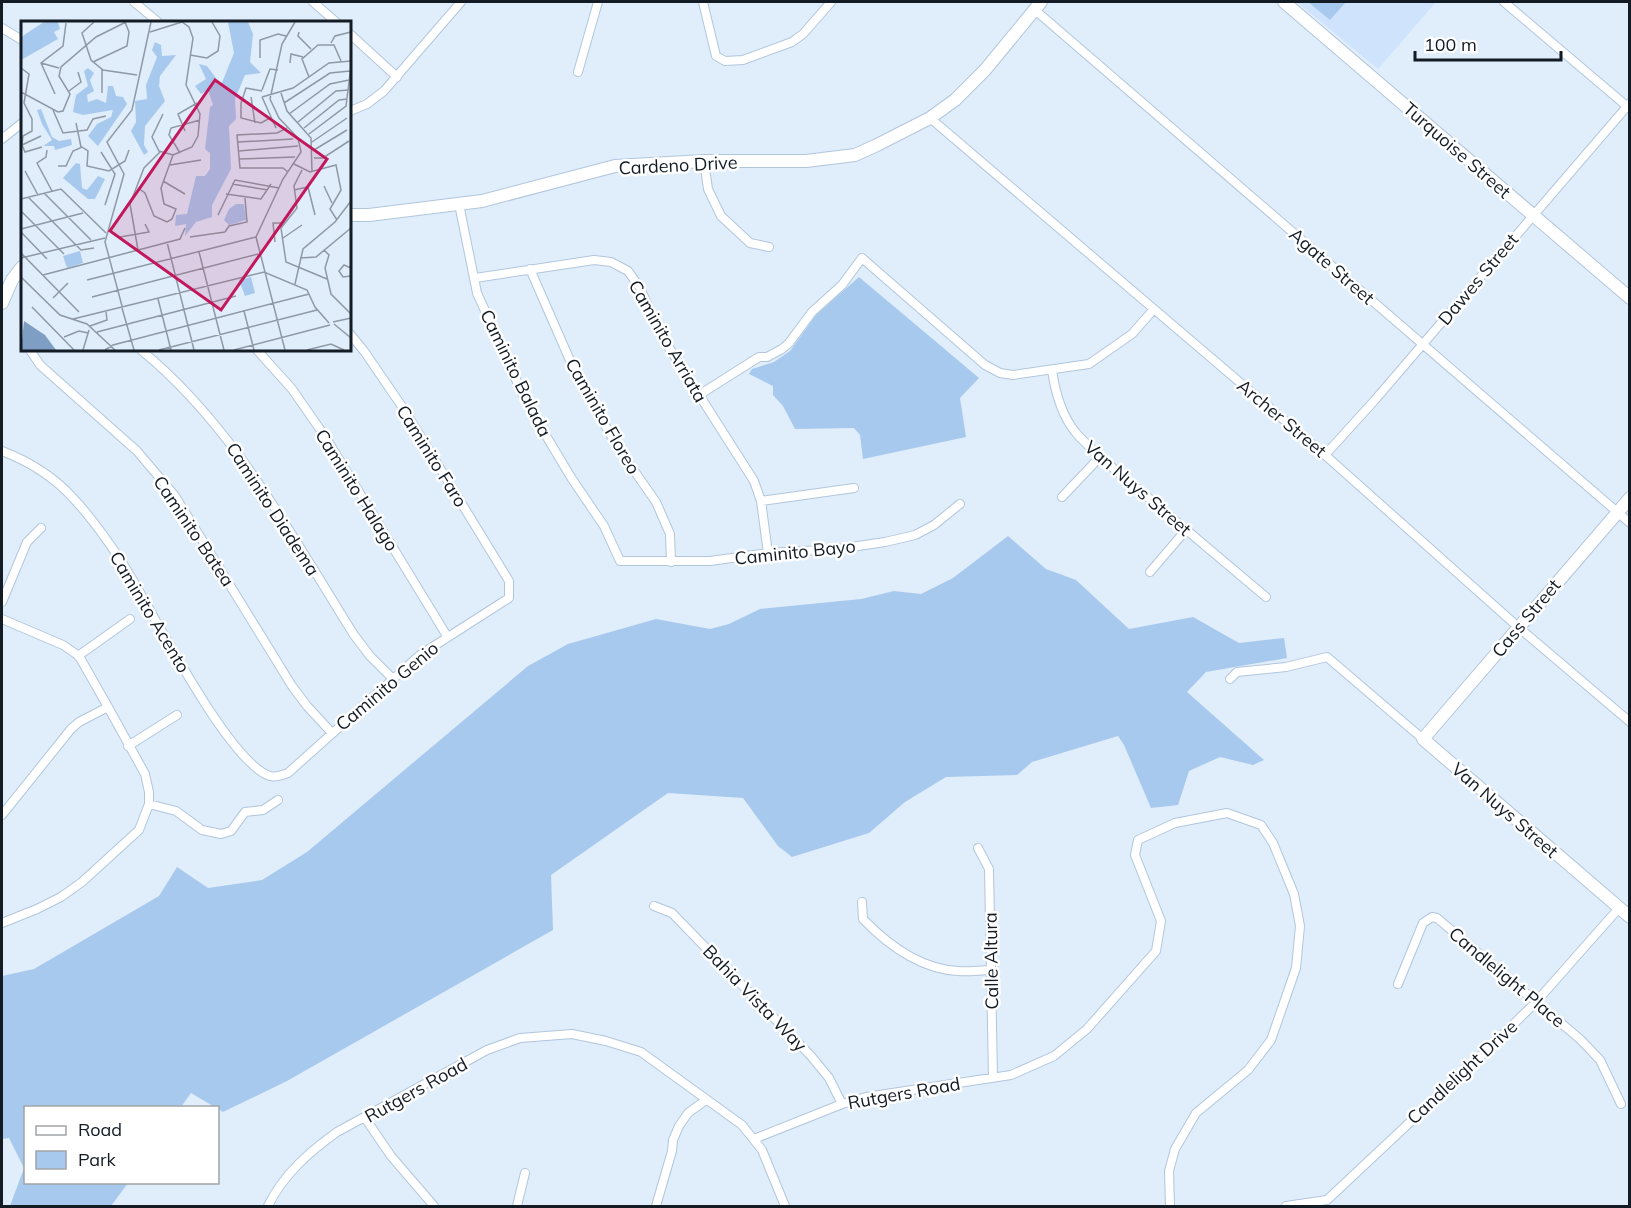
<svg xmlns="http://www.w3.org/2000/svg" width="1631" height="1208" font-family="Mulish,sans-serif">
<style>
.built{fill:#cfe4fc}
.green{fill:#a8c9ee}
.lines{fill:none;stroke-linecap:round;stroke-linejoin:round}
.street-casing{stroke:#b1c6dd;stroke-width:10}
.secondary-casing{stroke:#b1c6dd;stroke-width:14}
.street{stroke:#fff;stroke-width:8}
.secondary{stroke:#fff;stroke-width:12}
.labels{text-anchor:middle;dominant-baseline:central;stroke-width:5;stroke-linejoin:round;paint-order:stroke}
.street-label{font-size:18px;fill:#131b24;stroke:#fff}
.inset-road{fill:none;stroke:#8e99a5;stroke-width:1.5}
.view{fill:#c2185b;fill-opacity:0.15;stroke:#c2185b;stroke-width:3}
.inset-edge{fill:none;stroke:#131b24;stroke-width:3}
</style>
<rect width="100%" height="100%" fill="#e0edfb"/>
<path class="built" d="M1297,2H1436L1378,69Z"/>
<path class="green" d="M1308,2H1346L1330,20Z
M859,277L979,378L960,398L966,437L863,459L860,435L854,428L795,429L783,406L773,395V386L749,374L752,369L774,362L790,351L816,315Z
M1008,536L1046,569L1076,580L1129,629L1193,617L1239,643L1284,638L1287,658L1206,672L1187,692L1264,760L1253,765L1220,757L1189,771L1178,805L1151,808L1124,745L1118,736L1032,762L1017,775L946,777L905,802L869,833L792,857L778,846L743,798L668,793L551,875L553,930L287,1081L223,1112L191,1093L181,1107L26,1108V1182L128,1183L111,1206H10L24,1168L9,1138L2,1139V976L34,969L159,896L177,867L208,888L262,880L307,852L528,666L568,644L656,619L710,629L729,624L760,609L861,599L894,591L921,594L953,578Z"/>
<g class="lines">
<g class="street-casing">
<path id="street" d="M134,2L158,22
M313,2L336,22
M703,2L716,56L725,61L743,60L792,42L803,34L831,2
M1504,2L1629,108
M1035,10L1630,523
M2,28L22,40
M350,34L397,77
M578,72L598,2
M350,111L367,104L384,91L461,2
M930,118L1325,455L1517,626L1630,722
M2,139L22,123
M704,161L708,189L721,216L750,243L769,247
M459,204L477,293L527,404L572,479L604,526L620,561H710L768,553L838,549L885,542L915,535L934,525L960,504
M530,269L579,381L619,449L656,502L670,534L671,562
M475,278L594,260L611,262L628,271L640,288L661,335L754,481L761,501L768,553
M30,350L40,365L137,451L175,496L292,686L307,706L332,733
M141,350C234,426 291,535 354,635L370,656L393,679
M257,350L292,389L326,438L447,636
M1052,370C1055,391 1062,416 1076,433C1083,441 1092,449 1100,457L1266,597
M699,395L759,357H767L782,349L789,343L812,312L842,285L862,258L985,365L1000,373L1013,375L1089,364L1132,334L1154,309
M2,451C28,461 54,477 73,498C92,518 108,541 123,564C150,606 228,763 270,776C276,778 282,775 288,773L420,655L509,598V581L405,411L364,351L350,334
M1325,455L1374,401L1630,103
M1062,497L1100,457
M761,501L854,488
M1150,572L1186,530
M2,602L27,542L41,528
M2,619L63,645L79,656L108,707L145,774L149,792V804L139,830L82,882L61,897L37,909L2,923
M78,656L130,619
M1230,679L1237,672L1286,667L1327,657L1423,739
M128,746L177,715
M149,804L176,811L202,830L221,834L231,831L245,812L263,810L278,800
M2,815L71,729L79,722L108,707
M978,848L989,869L993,1078
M862,902L863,919C889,946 920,969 958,971C969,972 980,970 991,970
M654,906L672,913L811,1056L829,1078L842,1104
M1398,984L1423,923L1432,917L1437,918L1581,1040L1600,1060L1621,1104
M365,1118L391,1156L434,1206
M754,1139L842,1104L866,1097L1011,1075L1054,1056L1087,1029L1156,951L1161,921L1135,855L1138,840L1175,823L1227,813L1261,825L1273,843L1294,894L1300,926L1296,968L1271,1040L1248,1070L1196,1113L1175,1149L1169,1171L1170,1206
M268,1206C283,1175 309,1152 337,1132L487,1050L520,1038L572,1034L606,1041L641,1052L742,1125L762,1150L785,1206
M517,1206L525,1173
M656,1206L672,1151L673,1140L679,1126L688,1113L706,1100
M1286,1206L1327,1200L1487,1050L1536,1002L1619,908"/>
</g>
<g class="secondary-casing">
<path id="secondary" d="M1284,2L1630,298
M350,215H369L482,201L615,166L704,161H806L855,155L877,145L930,118L955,100L985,70L1041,2
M2,303L12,280L22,267
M1630,498L1423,739L1630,917"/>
</g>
<use href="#street" class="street"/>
<use href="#secondary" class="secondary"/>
</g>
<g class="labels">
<g class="street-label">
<text transform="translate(1457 150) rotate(41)">Turquoise Street</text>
<text transform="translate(678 165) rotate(-3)">Cardeno Drive</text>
<text transform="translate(1332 266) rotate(41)">Agate Street</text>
<text transform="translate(1478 279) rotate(-50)">Dawes Street</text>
<text transform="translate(668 341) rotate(60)">Caminito Arriata</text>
<text transform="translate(516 373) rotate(64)">Caminito Balada</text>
<text transform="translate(603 416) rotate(60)">Caminito Floreo</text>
<text transform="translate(1282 418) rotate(40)">Archer Street</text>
<text transform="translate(432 456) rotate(58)">Caminito Faro</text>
<text transform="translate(1138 488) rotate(41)">Van Nuys Street</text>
<text transform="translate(357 490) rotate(58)">Caminito Halago</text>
<text transform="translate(273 509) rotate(57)">Caminito Diadema</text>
<text transform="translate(194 531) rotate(56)">Caminito Batea</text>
<text transform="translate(795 552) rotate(-6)">Caminito Bayo</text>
<text transform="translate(150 612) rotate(59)">Caminito Acento</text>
<text transform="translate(1526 618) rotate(-50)">Cass Street</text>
<text transform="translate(387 686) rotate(-40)">Caminito Genio</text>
<text transform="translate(1505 810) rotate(41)">Van Nuys Street</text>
<text transform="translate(991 961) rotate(-91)">Calle Altura</text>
<text transform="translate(1507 977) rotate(40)">Candlelight Place</text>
<text transform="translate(755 998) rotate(46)">Bahia Vista Way</text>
<text transform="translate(1462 1072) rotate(-43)">Candlelight Drive</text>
<text transform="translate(416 1090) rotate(-29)">Rutgers Road</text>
<text transform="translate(904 1093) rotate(-10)">Rutgers Road</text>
</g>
</g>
<g transform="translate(21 21)">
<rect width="330" height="330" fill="#e0edfb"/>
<path d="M23,1H37L39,8L33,11L37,18L0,39V16ZM207,1H227L232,13L229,41L240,52L224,54L214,78L215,98L208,105L210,148L191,184V196L175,201L164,215L165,203L154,205L155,194L166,193L175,155H184L189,148V132L184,128L189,86L192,84L187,69L180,73L174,65L185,58L178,43L186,45L200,64L213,32ZM134,21L140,24L141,35L155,34L139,55L138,65L144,80L124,105L123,124L127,131L123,134L110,110L115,101L114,80L126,78L125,64L136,36L131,29ZM67,47L73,52L69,59L73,70L66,74L67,81L76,78L85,82L87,65H92L95,75L102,76L106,83L77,125L67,115L76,103L90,96L92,89L62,94L52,91L55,74L67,65L63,50ZM20,88L31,116L38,120L50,118L51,124L34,129L33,125H22L31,119L21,103L16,89ZM55,142L59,143L61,167L66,169L77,155L84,158L74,178H67L42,157ZM215,183H223L225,199L208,204L203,199L208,188ZM59,230L62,242L46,247L42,235ZM230,256L234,272L224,275L218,259Z" fill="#a8c9ee"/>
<path d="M3,300L24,314L35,329H0Z" fill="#7e9ec3"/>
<path class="inset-road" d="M73,1L61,12L70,39L82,49L116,54M129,11L161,1M278,11L277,15L290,28M310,22L314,15L330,11M169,34L186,37L197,30L199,15L191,1M239,37V19L257,13L265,15M72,41L106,25L108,11L104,1M20,42L38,47M269,42L270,33L282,36M0,47L8,53L3,82L11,98V110L2,115L1,124L4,131L21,126M81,48V72M288,56L281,38L297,24H313L320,40M241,69L249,48L257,49M48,70L60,61L57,51M241,70L225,67L220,82V97L240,102L249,97M0,71L37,91L42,90L49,73L38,55L40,46L75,16L105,1M260,72L266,90L290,117L291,151M34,73L20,42L42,25L45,2M230,76L234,102M241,76L272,67L308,42L330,40M241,76L255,107M263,82L309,52L329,50M32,89L42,112L66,109L72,98L85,95M142,93L131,116L138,130L152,134L171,126L177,115L179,93L165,64L172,17L168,6L161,1M268,93L309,63L328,59M277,101L315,70L328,69M55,102L60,126M266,107L256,112L216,114L219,147H262L267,151M283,107L318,79L326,78M164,110L157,93L176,82M288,113L325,85L330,45M217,121L272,118M291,121L326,97M1,124L20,115M26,129L25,136L16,142L31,170M293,129L326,109M218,130L277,125M80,131L94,153L84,184M159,132L148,114L150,107L179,99M293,137H302L328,120M218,138L274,136M273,143L289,151L315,144L320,169L309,188L316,199M149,144L180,139M37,145H45L52,130L61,126L67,130L66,145L88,150L104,140L108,129M281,149L273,165L276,187L260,207L265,241L306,258M4,150L17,174M142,160L164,173M211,163L247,169M303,165L311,182M117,167L124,172L133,195L146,201L151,198L155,188L143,183L140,167L152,134M273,169L287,166L294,194M23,172L70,219M205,173L240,178L250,163M7,176L60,229L73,227M0,178L40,168L85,212M0,190L43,233M197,194L214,159L258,167M0,208L62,192M0,211L26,238M204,211L208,205L226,201L224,177M99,216L128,211L124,203M169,216L204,211M262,217L281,204M146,221L173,329M254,221L252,202H260M117,229L109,183L123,147L139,131M303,229L308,234L304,247L310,273L330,293M178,231L203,329M0,232L58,291M0,237L84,217M279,237L295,236L330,207M330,247L323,244L318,250L322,256L330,255M22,254L159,218L164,207M0,256L39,294L66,303L94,329M66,259L235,216M274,263L282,228L314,201L330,180M71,276L237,233M32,277L47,262M137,278L150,329M101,285L84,221L103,153L86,121L111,89L130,1M11,286L53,329M101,287L113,329M223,290L233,329M52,298L243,251L286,269L294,286L308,302M312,301L330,297M313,303L330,317M69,305L86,299L85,291M76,311L215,275M43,316L58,310L67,312M62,329L68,309M84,329L92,324L288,273M138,329L296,289M213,329L309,304M264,329L235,216L262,158L280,131L277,117L258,97L249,78L261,23L274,1M286,329L310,323L323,329"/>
<path class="view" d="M194,59L306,138L200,289L89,210Z"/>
<rect width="330" height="330" class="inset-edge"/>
</g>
<rect width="1631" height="1208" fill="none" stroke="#131b24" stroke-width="6"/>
<rect x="24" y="1106" width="195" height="78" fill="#ffffff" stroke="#a1a4a7" stroke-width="1.5"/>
<rect x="36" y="1126" width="30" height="9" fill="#ffffff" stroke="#a1a4a7" stroke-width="1.5"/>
<text x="78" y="1136" font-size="18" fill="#131b24">Road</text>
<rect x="36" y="1151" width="30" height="18" fill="#a8c9ee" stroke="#a1a4a7" stroke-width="1.5"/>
<text x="78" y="1166" font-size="18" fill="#131b24">Park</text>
<path d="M1415 51v9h146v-9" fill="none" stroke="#131b24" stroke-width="3"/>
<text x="1424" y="51" font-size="18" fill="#131b24" stroke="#ffffff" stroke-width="4.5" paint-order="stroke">100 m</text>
</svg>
